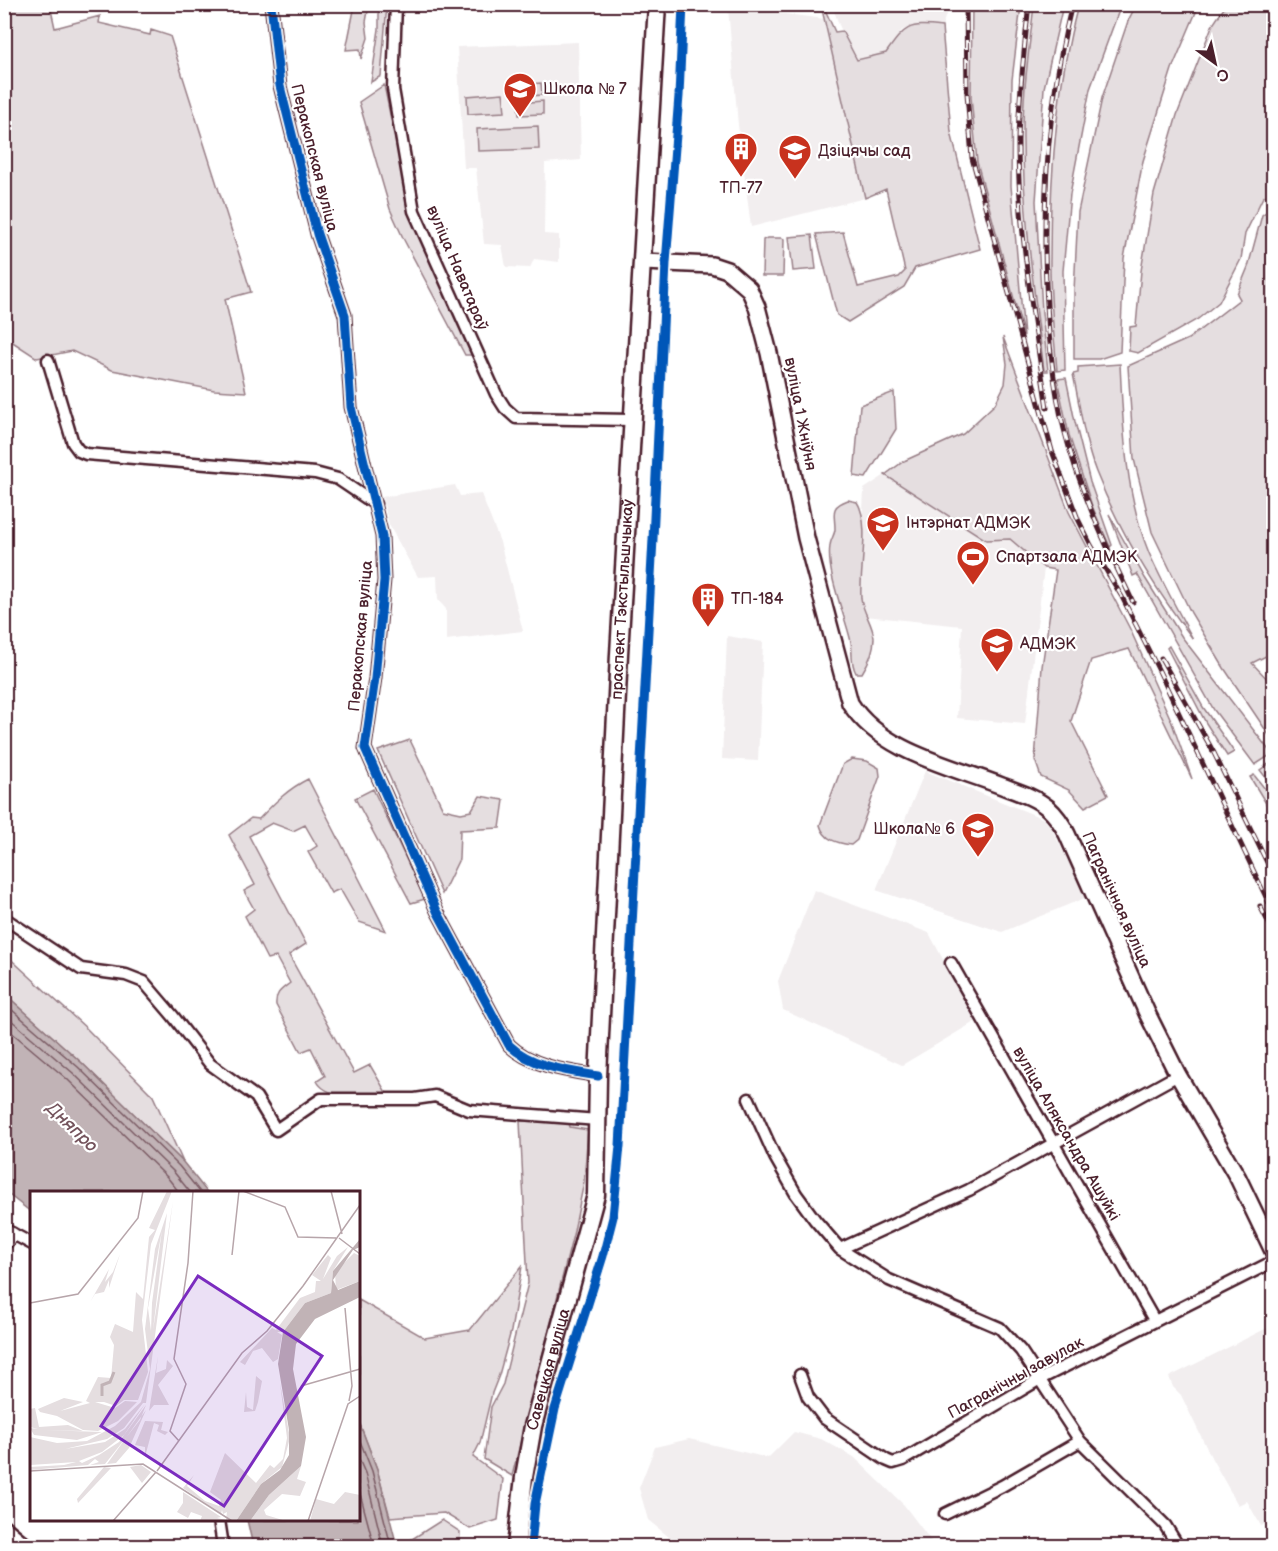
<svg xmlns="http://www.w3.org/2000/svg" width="1278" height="1551" font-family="'Balsamiq Sans',sans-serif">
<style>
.built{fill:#f2eeef}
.green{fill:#e5dee0;stroke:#987e86;stroke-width:1.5}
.water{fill:#c1b3b6;stroke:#91787e;stroke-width:1.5}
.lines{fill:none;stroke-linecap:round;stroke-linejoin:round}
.shore{stroke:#7a5a63;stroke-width:1.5}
.minor-casing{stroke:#4a1f2b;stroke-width:15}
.tertiary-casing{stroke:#4a1f2b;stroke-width:18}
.secondary-casing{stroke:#4a1f2b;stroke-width:20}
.primary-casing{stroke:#4a1f2b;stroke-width:21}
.minor{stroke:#fff;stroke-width:10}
.tertiary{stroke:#fff;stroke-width:14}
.secondary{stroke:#fff;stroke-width:15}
.primary{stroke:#fff;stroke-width:16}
.rail-casing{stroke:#4a1f2b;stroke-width:5}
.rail{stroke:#fff;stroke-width:3;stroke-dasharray:9;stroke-linecap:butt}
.cycleway-casing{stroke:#fff;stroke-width:13}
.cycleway{stroke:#0057b8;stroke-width:9}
.labels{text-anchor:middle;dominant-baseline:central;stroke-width:4.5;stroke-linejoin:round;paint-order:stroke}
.poi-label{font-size:16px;fill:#4a1f2b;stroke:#fff;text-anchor:start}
.street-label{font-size:16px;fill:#4a1f2b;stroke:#fff}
.water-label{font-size:18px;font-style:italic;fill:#74535c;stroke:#fff}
.inset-river{fill:none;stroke:#c1b3b6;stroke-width:3}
.inset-road{fill:none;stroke:#b7a5aa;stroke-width:1.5}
.view{fill:#7b2cbf;fill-opacity:0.15;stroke:#7b2cbf;stroke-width:3}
.inset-edge{fill:none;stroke:#4a1f2b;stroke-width:3}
</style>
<rect width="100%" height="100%" fill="#fff"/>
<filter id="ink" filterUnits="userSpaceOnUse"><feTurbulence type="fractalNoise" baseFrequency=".0167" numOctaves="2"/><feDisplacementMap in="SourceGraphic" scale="12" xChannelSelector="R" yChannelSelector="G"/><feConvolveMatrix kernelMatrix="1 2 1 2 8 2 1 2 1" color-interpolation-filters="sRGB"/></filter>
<g filter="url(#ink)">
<path class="built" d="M832,5H949L942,27L921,25L902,30L886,53L856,60L839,25Z
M728,7L825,19L865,198L751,227L738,125Z
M578,42L581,160L545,163L544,234L559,235V262L534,259L530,268L506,267L502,245L484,244L476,168H464L457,47Z
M885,475L986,540L1010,539L1044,568L1025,724L957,718L962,626L865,616L862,601L860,575L864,489Z
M455,485L460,496L481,494L500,542L523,631L446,640V609L438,600L437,576L418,577L389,525L382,497Z
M727,636L763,642L758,761L722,759Z
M925,771L1042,818L1050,826L1087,897L1002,932L876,890Z
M814,890L929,933L976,1021L902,1065L783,1010L778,981Z
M1273,1325V1521L1261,1526L1247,1501L1238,1505L1212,1459L1181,1395L1173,1387L1169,1377Z
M794,1432L821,1439L854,1457L904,1505L935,1546H697L674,1541L648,1520L639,1488L655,1447L689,1439L768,1458Z"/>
<path class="green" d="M4,5H50L55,28L100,16L99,23L150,35L151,30L170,36L251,292L225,299L246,392L214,390L112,370L72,351L37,358L5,337Z
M355,5H369L366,22L368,38L361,59L360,49L346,50Z
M379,5H387L381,76L371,82L379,29Z
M821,5H823L835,32L842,31L857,60L886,53C905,26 908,23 942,27L951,132L980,249L915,268L904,287L848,322L837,315L816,234L843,232L858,287L899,277L905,271L886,189L865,198Z
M972,5H1021L1012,80L1011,186L1024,336L977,162L971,97Z
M1034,5H1063L1044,88L1036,201L1042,312L1048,371H1044C1035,295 1023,218 1023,142C1022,96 1029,50 1034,5Z
M1078,5H1121L1090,89L1070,194L1063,271L1065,370L1057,371C1054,333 1049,295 1050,257C1050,172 1056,87 1078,5Z
M1136,5H1199L1172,69L1143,161L1124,258L1120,352L1099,359H1074V291L1078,212L1102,98L1128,21Z
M1226,5H1273V192L1263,197L1245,234L1241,259L1219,302L1198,319L1138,353L1129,351L1130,327L1136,326L1141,271L1154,194L1177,115L1212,26Z
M541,83L542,95L517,97L516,85Z
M384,85L409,207L418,234L474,355H465L404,240L390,209L359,102Z
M503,93L505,112L468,114L467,96Z
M543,101V114L519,115L518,103Z
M538,126L539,149L478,151L477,129Z
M1273,207L1274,652L1252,663L1273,685V741L1224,668L1191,613L1152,532L1134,459L1128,366L1188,339L1240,299L1237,294L1248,267L1262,215Z
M812,235L816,269L793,271L789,237Z
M767,238H782L784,239L783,276H762L763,240Z
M1003,337L1069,512L1130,629L1171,720L1192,779L1129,649L1091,660L1071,721L1108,795L1085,807L1069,790L1041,777L1035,760L1042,667L1056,570L1044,568L1010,539L986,540L885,475L904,461L963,434L995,404L1005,384L1007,364Z
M1120,364C1123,427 1125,494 1149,553C1162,582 1178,611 1193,639C1155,589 1119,530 1096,472C1084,441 1080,406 1073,374L1078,373V367Z
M1066,378L1075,422L1090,482L1112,545L1110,547L1092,506L1069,435L1057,379Z
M894,392L896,429L866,478L854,476L860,405Z
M848,500L857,502C871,524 859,571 861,598C863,613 873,624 874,638C874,651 869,662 862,673H856C850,662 853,653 851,642C845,615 826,573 830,546C830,540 835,535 835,529C835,513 829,507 848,500Z
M1109,514L1145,578L1182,637L1272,754L1255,765L1214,710L1137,574L1133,576Z
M1169,646L1203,707L1234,752L1227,756L1206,723L1167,648Z
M410,740L443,809L461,813L471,811L480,796L504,800L500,828L460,830L459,859L442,894L378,751Z
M852,759L867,761L879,768L880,776L857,840L851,845C837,843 824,840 820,825L840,772L843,764Z
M1273,761V787L1260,770Z
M1254,775L1273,799V815L1250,777Z
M308,779L386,931L359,922L340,889L331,893L308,852L317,846L305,825L293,831L272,823L249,836L306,944L289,955L354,1073L370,1065L387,1094C367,1094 327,1101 317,1081L325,1076L311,1048L301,1052L276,1005C275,993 281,990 290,983L276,957L267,959L245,916L254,909L244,891L255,885L229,835L251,818L259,819C274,803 288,789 308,779Z
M373,789L425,899L411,903L355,798Z
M4,953L87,1029L153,1096L183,1162L82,1063L5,994Z
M520,1121L569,1123L570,1127L588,1130L584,1182L574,1231L512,1476L484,1459L491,1407L503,1384L528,1283Z
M522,1266L511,1331L499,1375L492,1393L480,1443L473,1457L503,1479L498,1520L470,1529L444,1513L390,1517L377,1469L359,1422V1300L425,1338L470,1330Z
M442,1520L460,1532L459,1546H401Z"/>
<path class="water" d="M5,994L82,1063L183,1162L207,1192H32L31,1212L5,1192Z
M359,1422L377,1469L397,1546H253L247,1520H358Z"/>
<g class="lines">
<path class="shore" d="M4,1003L78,1067L179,1166L200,1192
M4,1014L73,1073L173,1171L190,1192
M4,1026L67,1079L167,1177L179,1192
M358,1436L372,1471L391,1546
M358,1457L365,1473L383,1546
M358,1486L374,1546"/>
<g class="minor-casing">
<path id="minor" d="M271,4L280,86L317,234L345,315L351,407L382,536L384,580L375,678L365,748L437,911L509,1045C532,1067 568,1071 598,1076
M396,4L393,89L414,211L496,394L505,408L516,418L631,420
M48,360L73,443L79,451L86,454L315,473L338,479L375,504
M4,918L81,969L126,975L144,982L173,1016L210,1064L256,1097L276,1130L321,1099H415L435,1096L469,1110L598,1120
M951,963L1154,1320
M749,1099L775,1157L796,1194L815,1220L840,1249L889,1280L1000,1328L1021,1351L1080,1441L1165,1525L1178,1546
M4,1229L32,1244
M840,1249L969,1190L1178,1075
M800,1375L808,1397L824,1418L886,1460L893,1463L903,1460L1040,1379L1274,1261
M945,1514L1002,1486L1080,1441
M219,1520L223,1546
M4,1525L29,1546"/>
</g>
<g class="tertiary-casing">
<path id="tertiary" d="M4,1243L12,1235"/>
</g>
<g class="secondary-casing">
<path id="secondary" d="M643,262L712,265L727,270L749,289L757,307L769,353L806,538L850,703C881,752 951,766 1002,786C1018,792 1035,797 1048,808C1056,815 1062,824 1067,834L1147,1013L1178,1075L1238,1178L1274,1253"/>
</g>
<g class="primary-casing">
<g id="primary">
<path id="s1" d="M516,1546L524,1477L533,1426L596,1195L598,1076L619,654L657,4"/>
</g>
</g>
<use href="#minor" class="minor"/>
<use href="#tertiary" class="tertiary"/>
<use href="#secondary" class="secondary"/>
<use href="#primary" class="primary"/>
<g class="rail-casing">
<path id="rail" d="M966,4L967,93L972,158L1052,451L1078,519L1091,545L1122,597L1159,671L1274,914
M1029,4C1024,50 1019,95 1018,141C1018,230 1034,320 1047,408
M1072,4C1049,96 1042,190 1046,284C1048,333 1052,382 1064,429C1079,489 1106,546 1133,602
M1161,658L1214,753L1274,877
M1260,906L1274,933"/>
</g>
<use href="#rail" class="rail"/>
<g class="cycleway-casing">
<path id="cycleway" d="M271,4L280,86L317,234L345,315L351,407L382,536L384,580L375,678L365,748L437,911L509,1045C532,1067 568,1071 598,1076
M531,1546L535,1504L555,1409L603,1256L613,1217L620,1146L653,539L666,263L679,96L683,4"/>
</g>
<use href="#cycleway" class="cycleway"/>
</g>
</g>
<defs>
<g id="school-pin" transform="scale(1.725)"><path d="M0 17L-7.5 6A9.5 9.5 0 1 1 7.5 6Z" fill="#c8321e" stroke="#fff"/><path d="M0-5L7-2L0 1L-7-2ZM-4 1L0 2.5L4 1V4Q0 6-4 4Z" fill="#fff"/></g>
<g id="building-pin" transform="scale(1.725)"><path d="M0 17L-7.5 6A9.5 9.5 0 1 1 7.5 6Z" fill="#c8321e" stroke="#fff"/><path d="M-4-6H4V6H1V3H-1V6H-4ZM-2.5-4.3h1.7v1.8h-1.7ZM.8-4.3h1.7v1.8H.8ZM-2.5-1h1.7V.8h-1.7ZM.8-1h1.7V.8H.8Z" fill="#fff"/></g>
<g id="university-pin" transform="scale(1.725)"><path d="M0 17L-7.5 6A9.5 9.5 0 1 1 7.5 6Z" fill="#c8321e" stroke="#fff"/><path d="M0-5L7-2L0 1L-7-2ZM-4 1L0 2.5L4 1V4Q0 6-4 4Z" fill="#fff"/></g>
<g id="stadium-pin" transform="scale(1.725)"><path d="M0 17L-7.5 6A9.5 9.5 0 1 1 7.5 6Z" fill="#c8321e" stroke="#fff"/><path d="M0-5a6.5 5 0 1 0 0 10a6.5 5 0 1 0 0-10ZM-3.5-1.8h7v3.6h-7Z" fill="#fff"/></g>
</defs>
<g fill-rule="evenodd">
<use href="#school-pin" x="520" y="89"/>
<use href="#building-pin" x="741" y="149"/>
<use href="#school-pin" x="795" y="151"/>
<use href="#university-pin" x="883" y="523"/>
<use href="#stadium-pin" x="973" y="557"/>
<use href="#building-pin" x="708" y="599"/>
<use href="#university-pin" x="997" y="644"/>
<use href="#school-pin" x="978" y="829"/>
</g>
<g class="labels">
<g class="poi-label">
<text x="543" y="89">Школа № 7</text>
<text x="818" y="151">Дзіцячы сад</text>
<text x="741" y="188" text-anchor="middle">ТП-77</text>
<text x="906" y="523">Інтэрнат АДМЭК</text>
<text x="996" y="557">Спартзала АДМЭК</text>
<text x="731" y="599">ТП-184</text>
<text x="1020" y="644">АДМЭК</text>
<text x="955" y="829" text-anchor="end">Школа№ 6</text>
</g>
<g class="street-label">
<text transform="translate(314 158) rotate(76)">Перакопская вуліца</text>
<text transform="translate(457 268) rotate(67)">вуліца Наватараў</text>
<text transform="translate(800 414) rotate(79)">вуліца 1 Жніўня</text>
<text stroke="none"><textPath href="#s1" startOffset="957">праспект Тэкстыльшчыкаў</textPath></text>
<text transform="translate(361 636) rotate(-85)">Перакопская вуліца</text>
<text transform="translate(1116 900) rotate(66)">Пагранічная вуліца</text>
<text transform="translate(1066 1134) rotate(60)">вуліца Аляксандра Ашуйкі</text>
<text stroke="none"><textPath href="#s1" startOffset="180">Савецкая вуліца</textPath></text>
<text transform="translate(1016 1378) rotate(-29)">Пагранічны завулак</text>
</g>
<g class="water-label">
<text transform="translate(72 1127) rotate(44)">Дняпро</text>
</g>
</g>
<g transform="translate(30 1191)">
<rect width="330" height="330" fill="#fff"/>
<path d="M137,0H142L121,53L112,129L118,181L108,209H94L86,215L74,211H65L85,217L95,210L107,211L88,230L68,240L53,239L27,225L10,221L8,218L34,207L53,211L30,220L60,212L56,210L68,186L81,187L84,154L80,146L85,133L103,141L106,101L113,108L119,46L125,39L119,37ZM143,10L116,212H113L94,237L77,248L35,258L75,251L95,238L115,213L94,244L72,261L49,270L52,272L69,264L89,251L116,214L110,229L75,273L60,274L69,271L65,268L58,274L0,279V276L34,274L46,271L0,274V246L27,252L57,250L85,235L111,211L120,178L115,138L125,58L137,22L123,139ZM132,39L122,112L121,140L118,117ZM318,56L303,80L301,102L275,112L253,141H247L252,144L248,168L243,171L232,157L223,160L215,174L210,171L242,137L246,139L270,107L285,101L286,90H291L282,84L298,64L301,67L293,88L307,65ZM324,62L330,65V90L306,99L305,81ZM90,63L79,97V89L74,101L65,103L60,111L79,78L75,91L83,81ZM128,165L126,182L136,178L137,169L143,175L128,194L139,214H124L119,220ZM226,185L232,190L228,211L225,220L214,221L216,201L217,216L223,219ZM250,192L260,247L252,276L231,293L206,330H170L172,325L161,321L158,327L147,321L153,312V301L191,326L187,327L196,329L197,321L193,323L192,319L191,323L153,297L164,284L157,295L175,310L189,315L191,309L180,301L195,262L226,292L240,274L244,277L253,268L257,247ZM5,217L9,236L38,234L53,240L13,239L72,241L47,249L4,244L0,237L8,238L0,236V218ZM116,219L99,257L86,272L77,273ZM115,230L133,231L131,239L138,241L135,244L127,240L129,234L124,232L115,266V256L105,254ZM111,274L121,281L112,292L100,276ZM271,275L267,288L276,291L270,305L252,303L234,319L236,324L256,330H220L239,304ZM74,276L81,277L48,312L47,308ZM315,301L330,304V330H280L286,308L304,313Z" fill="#e5dee0" fill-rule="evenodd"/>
<path d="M330,48V56L323,59L303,89L308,99L330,90V106L285,128L266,153L263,178L276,246L271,275L239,304L220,330H206L231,293L250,279L259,264V239L248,173L253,141L275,112L301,102L303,80Z" fill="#c1b3b6"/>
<path class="inset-river" d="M72,205V194L80,191L84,181"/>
<path class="inset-road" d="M213,0L255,16L268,46L306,47M301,0L312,43M309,47L330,63M202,64L209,0M0,112L48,103L108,27L113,0M315,117L322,195L319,210M271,195L330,178M149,250L140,240L156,193L144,168L158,72L163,0M0,280L113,273L202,330M127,280L212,162L237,140L273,95L330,14M83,330L126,281M278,330L318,213L330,205"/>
<path class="view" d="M168,85L292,165L194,315L71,235Z"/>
<rect width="330" height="330" class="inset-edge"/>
</g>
<rect width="1278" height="1551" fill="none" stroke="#fff" stroke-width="24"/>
<rect x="12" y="12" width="1254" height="1527" fill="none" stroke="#4a1f2b" stroke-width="2" filter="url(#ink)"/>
<g transform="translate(1215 63) rotate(147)" stroke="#ffffff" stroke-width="4.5" paint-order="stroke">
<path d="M0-4.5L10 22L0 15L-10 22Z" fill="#4a1f2b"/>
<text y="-9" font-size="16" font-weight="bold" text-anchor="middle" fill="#4a1f2b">С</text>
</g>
</svg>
